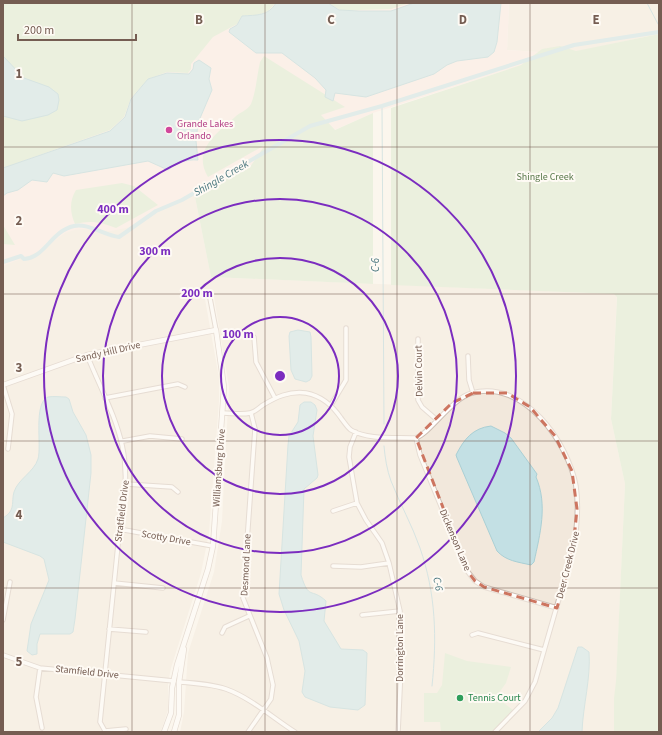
<svg xmlns="http://www.w3.org/2000/svg" width="662" height="735" font-family="'Source Sans 3',sans-serif">
<style>
.residential{fill:#f2e8dc}
.commercial{fill:#fae9e3}
.green{fill:#d8e8cc}
.water{fill:#c3e0e4;stroke:#aacfd4}
.lines{fill:none;stroke-linecap:round;stroke-linejoin:round}
.stream{stroke:#aacfd4;stroke-width:1}
.canal{stroke:#c3e0e4;stroke-width:4}
.minor-casing{stroke:#cdbeb4;stroke-width:5.5}
.tertiary-casing{stroke:#cdbeb4;stroke-width:6}
.minor{stroke:#fff;stroke-width:3.5}
.tertiary{stroke:#fff;stroke-width:4.5}
.marked{fill:none;stroke:#cd7560;stroke-width:3;stroke-dasharray:8 5;stroke-linejoin:round}
.grid{fill:none;stroke:#755d52;stroke-width:1;stroke-opacity:0.55}
.ring{fill:none;stroke:#7b2cbf;stroke-width:2}
.hotel-dot{fill:#d1479c;stroke:#fefaf4;stroke-width:1.5}
.leisure-dot{fill:#2e9e5b;stroke:#fefaf4;stroke-width:1.5}
.labels{text-anchor:middle;dominant-baseline:central;stroke-width:4;stroke-linejoin:round;paint-order:stroke}
.hotel-label{font-size:10px;fill:#b23c85;stroke:#fefaf4;text-anchor:start}
.park-label{font-size:10px;fill:#59794b;stroke:#fefaf4}
.street-label{font-size:10px;fill:#755d52;stroke:#fefaf4}
.leisure-label{font-size:10px;fill:#27864d;stroke:#fefaf4;text-anchor:start}
.water-label{font-size:11px;font-style:italic;fill:#4a777f;stroke:#fefaf4}
.grid-label{font-size:13px;text-anchor:middle;font-weight:bold;fill:#755d52;stroke:#fefaf4;stroke-width:4;stroke-linejoin:round;paint-order:stroke}
.centre{fill:#7b2cbf;stroke:#fefaf4;stroke-width:2}
.ring-label{font-size:12px;text-anchor:middle;font-weight:bold;fill:#7b2cbf;stroke:#fefaf4;stroke-width:4;stroke-linejoin:round;paint-order:stroke}
</style>
<rect width="100%" height="100%" fill="#fbf6ed"/>
<path class="residential" d="M509,3H659V34L565,54L507,50Z
M194,192L211,277L617,294L611,419L625,484L614,732H180L184,712L188,653L214,572L222,521L229,387L214,297L205,299L219,378V401L209,533L201,573L171,668L168,684V710L161,731L160,732H3V230Z"/>
<path class="commercial" d="M3,3H509L507,50L538,52L522,65L373,113L194,192L130,227L111,231L83,229L74,230L65,233L40,251L3,266Z"/>
<path class="green" d="M3,3H275C267,16 256,15 242,16L237,24L213,37L191,64V69L188,73L167,72L148,79L131,98L124,117L110,130L3,168Z
M328,3H409L391,9L358,10H340Z
M659,34V732H614V698L616,681L625,484L611,419L617,297L614,294L391,285V108L521,65L542,49L560,46L576,51Z
M264,56L345,107L321,115L335,130L373,113V284L211,277L194,192L250,167L265,145L208,177C192,150 216,134 235,117C240,112 247,111 251,104C256,92 257,75 260,62Z
M122,183L134,186L158,205L116,228C101,222 91,220 75,224C70,213 69,201 76,190Z
M3,225L15,245L3,244Z
M445,653L467,661L511,667L506,683L496,697L513,710L493,732H441L440,722H424V693H437L442,685Z"/>
<path class="water" d="M276,3H328L339,10L359,11H391L414,3H501L497,42L494,52L488,57L457,61L447,65L434,74L366,97L335,93L333,101L325,97L326,90L315,78L282,53H256L229,32L230,29L237,25L242,16C257,15 268,16 276,3Z
M3,56L24,78L49,87L58,94L59,100L57,110L48,115L22,121L3,116Z
M199,60L211,68L209,79L212,90L198,123L196,141L198,160C186,159 177,163 168,170L148,161L64,176L53,173L47,182L32,180L18,190L7,193L3,196V168L110,131L125,117L131,99L148,79L167,73L189,74L193,69L194,63Z
M298,330L310,332L311,337L312,376L310,380L306,382L295,379L291,370L289,336L290,332Z
M66,397L69,399L73,412L86,435L91,455V473L75,619L73,632L70,634H40L37,644V654L32,655L27,651L31,624L49,580L44,559L40,556L3,542V518C16,510 11,503 14,492C18,479 34,472 38,459C42,446 33,403 48,397C53,396 61,397 66,397Z
M304,402H311L315,405L317,410L313,436L318,475L317,478L304,489L301,575C309,601 311,587 326,601L324,621L341,649L363,650L367,653L365,705L358,710L330,707L305,697L302,692L305,671L299,641L284,610L279,594L288,445L289,436L298,422L300,405Z
M491,426L505,433L511,438L537,474L536,477C548,505 540,534 534,562L531,565C518,562 506,561 497,551L457,458L456,455C464,439 473,428 491,426Z
M578,647H582L589,652C591,678 583,705 582,732H538L552,718L558,708Z"/>
<g class="lines">
<path class="stream" d="M647,3L658,24
M382,106L384,424
M384,446C385,458 387,470 391,481C400,504 412,525 420,548C436,594 437,638 432,686"/>
<path class="canal" d="M3,262L21,256L24,259C45,258 51,231 74,226C88,223 104,235 119,237L156,211L182,200L310,126L382,106L574,45L659,32"/>
<g class="minor-casing">
<path id="minor" d="M209,293L216,330
M254,337L256,362L275,398
M418,339V400L422,407L437,420
M87,355C111,414 136,448 121,515L100,722L105,731L126,729
M468,356L469,380L473,393
M3,385L12,414L8,449
M105,398L178,384L185,387
M331,405L346,380V328
M223,413C232,413 241,415 250,413C255,412 259,408 263,405C276,397 289,391 306,393C322,396 332,405 341,418C344,422 347,427 351,430C368,440 395,437 414,438C426,439 451,398 472,393C524,379 568,442 576,486C579,507 577,529 573,550L535,682L525,701L495,732
M356,432L350,447L349,457L357,503L366,520L382,543L389,563L400,611L402,647L398,732
M416,438L420,455L468,572L475,581L484,587L557,608
M123,441L150,436L182,439
M126,484L172,487L178,492
M333,511L357,503
M119,529L213,546
M333,566L361,567L389,563
M114,583L163,588
M362,615L400,611
M3,620L10,582
M109,629L146,632
M222,633L225,627L249,616
M472,635L478,633L544,650
M3,655L40,668L174,681
M40,668L36,697L42,728
M179,682C195,683 211,684 226,689C251,698 273,718 295,732
M248,732L271,699L273,685L267,658L243,598L255,429L251,413"/>
</g>
<g class="tertiary-casing">
<path id="tertiary" d="M3,385L87,355L216,330L224,387L213,546L208,569L177,665L172,688L171,713L164,732
M174,732L179,715V682L184,649"/>
</g>
<use href="#minor" class="minor"/>
<use href="#tertiary" class="tertiary"/>
</g>
<path d="M0 0H662V735H0ZM473,393H507L530,407L555,436L572,471L577,509L573,550L557,608L484,587L475,581L468,572L416,438L452,403Z" fill="#fbf6ed" fill-opacity=".55" fill-rule="evenodd"/>
<path class="marked" d="M473,393H507L530,407L555,436L572,471L577,509L573,550L557,608L484,587L475,581L468,572L416,438L452,403Z"/>
<path class="grid" d="M132,3V732M265,3V732M397,3V732M530,3V732M3,147H659M3,294H659M3,441H659M3,588H659"/>
<g class="ring">
<circle cx="280" cy="376" r="59"/>
<circle cx="280" cy="376" r="118"/>
<circle cx="280" cy="376" r="177"/>
<circle cx="280" cy="376" r="236"/>
</g>
<circle class="hotel-dot" cx="169" cy="130" r="4"/>
<circle class="leisure-dot" cx="460" cy="698" r="4"/>
<g class="labels">
<g class="hotel-label">
<text x="177" y="124">Grande Lakes<tspan x="177" dy="12">Orlando</tspan></text>
</g>
<g class="park-label">
<text x="545" y="177">Shingle Creek</text>
</g>
<g class="street-label">
<text transform="translate(108 352) rotate(-13)">Sandy Hill Drive</text>
<text transform="translate(419 371) rotate(-91)">Delvin Court</text>
<text transform="translate(219 468) rotate(-86)">Williamsburg Drive</text>
<text transform="translate(122 511) rotate(-83)">Stratfield Drive</text>
<text transform="translate(166 538) rotate(10)">Scotty Drive</text>
<text transform="translate(455 540) rotate(67)">Dickenson Lane</text>
<text transform="translate(246 565) rotate(-87)">Desmond Lane</text>
<text transform="translate(568 565) rotate(-76)">Deer Creek Drive</text>
<text transform="translate(400 648) rotate(-90)">Dorrington Lane</text>
<text transform="translate(87 672) rotate(6)">Stamfield Drive</text>
</g>
<g class="leisure-label">
<text x="468" y="698">Tennis Court</text>
</g>
<g class="water-label">
<text transform="translate(221 178) rotate(-30)">Shingle Creek</text>
<text transform="translate(375 265) rotate(-90)">C-6</text>
<text transform="translate(438 584) rotate(79)">C-6</text>
</g>
</g>
<g class="grid-label">
<text x="199" y="24">B</text>
<text x="331" y="24">C</text>
<text x="463" y="24">D</text>
<text x="596" y="24">E</text>
<text x="19" y="78">1</text>
<text x="19" y="225">2</text>
<text x="19" y="372">3</text>
<text x="19" y="519">4</text>
<text x="19" y="666">5</text>
</g>
<circle cx="280" cy="376" r="6" class="centre"/>
<g class="ring-label">
<text x="113" y="213">400 m</text>
<text x="155" y="255">300 m</text>
<text x="197" y="297">200 m</text>
<text x="238" y="338">100 m</text>
</g>
<rect width="662" height="735" fill="none" stroke="#755d52" stroke-width="8"/>
<path d="M18 34v6h118v-6" fill="none" stroke="#755d52" stroke-width="2"/>
<text x="24" y="34" font-size="12" fill="#755d52" stroke="#fefaf4" stroke-width="3" paint-order="stroke">200 m</text>
</svg>
